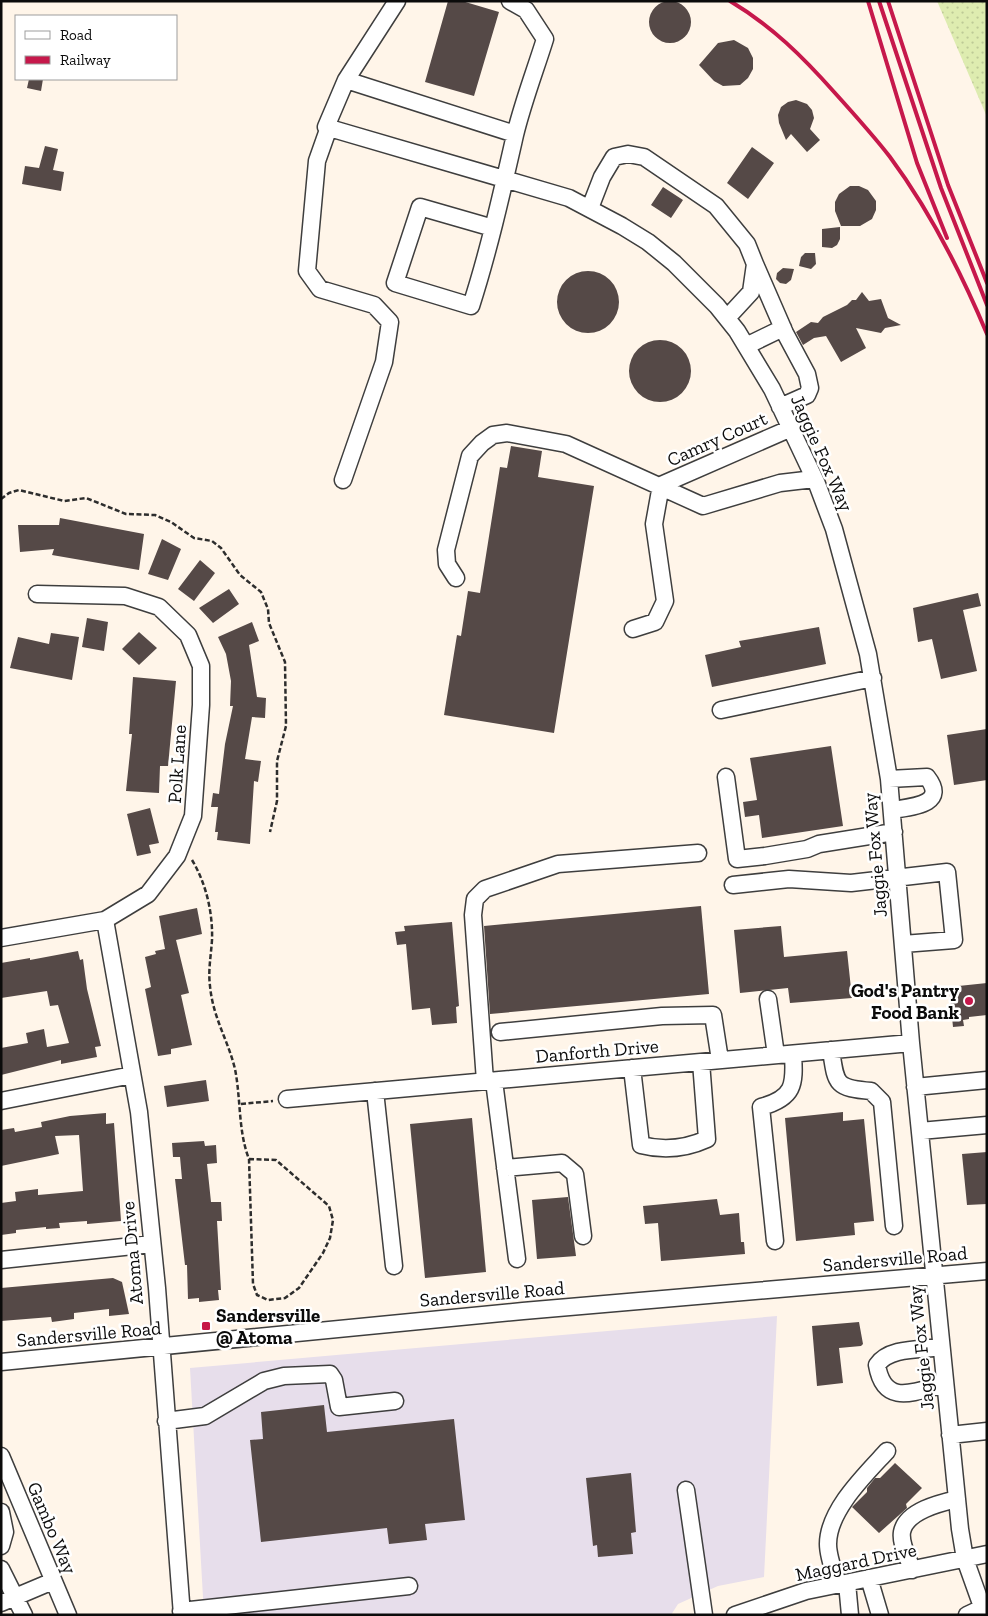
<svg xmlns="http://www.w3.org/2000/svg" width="988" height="1616" font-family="'Zilla Slab',serif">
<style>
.industrial{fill:#e7deeb}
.grass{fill:url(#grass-dots)}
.building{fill:#554947}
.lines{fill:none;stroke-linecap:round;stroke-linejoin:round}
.minor-casing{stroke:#3e3e3e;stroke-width:19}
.path{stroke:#2d2d2d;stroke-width:2.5;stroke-dasharray:5 2.5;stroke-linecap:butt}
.minor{stroke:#fff;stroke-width:16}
.rail{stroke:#c6184b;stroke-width:4}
.poi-dot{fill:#c6184b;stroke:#fff;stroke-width:2}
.labels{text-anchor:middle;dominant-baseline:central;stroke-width:5;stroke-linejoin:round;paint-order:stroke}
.street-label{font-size:19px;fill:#0b0b0b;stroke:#fff}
.poi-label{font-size:19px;font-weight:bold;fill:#0b0b0b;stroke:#fff;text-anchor:end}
</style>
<defs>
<pattern id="grass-dots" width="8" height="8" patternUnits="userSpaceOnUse" patternTransform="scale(1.25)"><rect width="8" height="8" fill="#deecb0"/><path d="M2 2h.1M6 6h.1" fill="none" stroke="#bdc996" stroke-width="1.8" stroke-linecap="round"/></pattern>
</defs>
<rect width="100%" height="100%" fill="#fff5e9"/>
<path class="industrial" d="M777,1316L764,1577L718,1586L678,1604L671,1615H204L190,1368Z"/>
<path class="grass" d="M937,1H987V117Z"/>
<path class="building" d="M649 22a21 21 0 1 1 42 0a21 21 0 1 1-42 0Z
M448,1H462L499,12L474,96L425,82Z
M734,40L748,48L753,58V69L748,78L740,85L723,86L714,81L699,65L718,43Z
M29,79H43L41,91L27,88Z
M796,100L807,104L812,110L814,118L810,129L820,140L807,152L791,134L786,140L779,123L778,115L781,107L788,102Z
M45,146L58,149L53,170L64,172L61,191L22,184L25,166L39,168Z
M752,147L774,163L748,199L727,183Z
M850,186H859L868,190L876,201V210L872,219L860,226H841L835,211V202L839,194Z
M663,187L683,200L671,218L651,205Z
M840,227V239L837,245L832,248L822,247V229Z
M805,253H815L816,264L811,269L799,266L801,257Z
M783,268L794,269L791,280L786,284L780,283L776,279L777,273Z
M557 302a31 31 0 1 1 62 0a31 31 0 1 1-62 0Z
M862,292L869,301L881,299L888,318L901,325L885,328L881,333L856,328L866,348L841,362L826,336L814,338L803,345L796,332L811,322L818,323L823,317L847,305L852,300H856Z
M629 371a31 31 0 1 1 62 0a31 31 0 1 1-62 0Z
M511,446L542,451L538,477L594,486L554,733L444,715L457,635L461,636L468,591L480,593L500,467L507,468Z
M60,518L144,534L139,570L52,555L54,549L20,552L18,525H59Z
M162,539L181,549L168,580L148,574Z
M200,560L215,573L194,601L178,589Z
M229,589L239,604L213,623L199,608Z
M978,593L981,606L963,610L977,671L941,679L932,639L918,642L913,608Z
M87,618L108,622L104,651L82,647Z
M252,622L259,641L249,645L257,697L266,698L265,718L252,717L245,759L261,761L258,782L254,781L250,844L217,840L218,832H215L218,807H211L213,793L219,794L225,744L233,706H230L231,681L226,654L218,637Z
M819,627L826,664L712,687L705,655L741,647L739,641Z
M139,632L157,648L139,665L122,649Z
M51,633L79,637L72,680L10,668L18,637L49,644Z
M133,677L176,681L168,766H160L159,793L126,791L132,734H129Z
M987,729V780L954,785L947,735Z
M831,746L843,826L762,838L759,815L745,817L743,802L757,800L750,758Z
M150,808L159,843L149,845L151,853L137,856L127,814Z
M701,906L709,994L490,1014L484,926Z
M197,908L202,934L176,940L189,993L181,995L192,1045L171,1049V1054L158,1056L145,989L151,987L145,957L156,954L155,951L165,949L159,916Z
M452,922L459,1006L456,1007L457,1023L432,1025L430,1008L412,1010L406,944L397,945L395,932L405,931L404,926Z
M781,926L784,957L847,951L852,998L790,1003L788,988L740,993L734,930Z
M78,951L80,960L83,959L87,989L101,1046L95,1047L97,1057L61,1064V1060L1,1075V1048L28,1043L26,1033L44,1029L47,1047L69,1043L58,1005L50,1006L47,991L1,998V963L30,958V960Z
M987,983V1015L969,1017V1019L963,1020L964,1026L953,1027L949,987Z
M206,1080L209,1101L167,1107L164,1086Z
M843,1112V1121L864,1119L874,1221L854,1223L855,1235L796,1241L785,1118Z
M106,1113V1124L114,1123L121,1221L87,1224V1221L59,1223L60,1228L46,1229V1227L16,1230V1233L1,1235V1203L16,1201L15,1192L38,1189V1195L83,1191L79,1135L55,1136L59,1154L1,1166V1130L14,1128L15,1132L42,1127L41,1122L70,1116Z
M472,1118L486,1272L425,1278L410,1124Z
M204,1141L205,1146L216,1145L217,1163L207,1164L211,1202H221L222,1221H217L221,1290H218L219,1300L199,1302V1298L188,1299L187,1265H185L175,1179H182L180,1157H173L172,1143Z
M987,1152V1204L967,1205L962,1154Z
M568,1197L576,1256L537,1259L532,1200Z
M717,1199L720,1215L739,1213L741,1242H744L745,1254L661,1261L658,1223L645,1224L643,1206Z
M113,1278L122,1282L129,1314L109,1316V1309L74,1313V1319L52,1322L51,1317L1,1321V1288Z
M859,1322L863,1344L861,1346L839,1348L843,1383L817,1386L812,1326Z
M324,1405L327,1432L454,1419L465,1520L425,1524L427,1540L389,1544L387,1528L261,1542L250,1440L263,1439L261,1412Z
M895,1463L922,1488L906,1504L907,1508L879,1533L852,1507L867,1492V1488L875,1478H880Z
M631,1473L636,1532L631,1533L633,1554L598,1557L597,1545L593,1546L586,1478Z"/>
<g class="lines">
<g class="minor-casing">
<path id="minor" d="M397,1L346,80L326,127L569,198L622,226L648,242L674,263L717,306L737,331L772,389L817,484L834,529L868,654L889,779L911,1043L960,1529L965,1559L985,1615
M346,80L515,134
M329,127L317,161L307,271L320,289L374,305L390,322L384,362L343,480
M590,208L602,177L614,157L628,154L644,157L716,206L747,244L755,264L751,292L727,318
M493,228L420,207L395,283L471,306C489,250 502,192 515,135C523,102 535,71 545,39L526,10L510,1
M755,264L785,333L807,374L810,388L807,395L780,407
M746,346L783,328
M661,485L789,429
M456,578L447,564L446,550L470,456L482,443L493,435L507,433L566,444L703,506L780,483L814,479
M633,629L655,622L665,601L654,524L661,485
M721,710L873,678
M726,777L737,859L765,856L807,849L819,844L894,832
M889,779L927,777C949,805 910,807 892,810
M733,885L789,879L851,883L947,872L954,940L903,944
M105,920L139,1112L157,1288L182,1615
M1,938L105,920L148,894L177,856L193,816L201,705V666L188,635L159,607L125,596L37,594
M768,999L776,1055
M500,1032L662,1016L713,1015L720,1060
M831,1050C836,1084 835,1088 871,1091L882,1102L894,1226
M632,1068L641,1145C664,1151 685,1149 707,1139L701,1062
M485,1081L473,915L475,899L485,889L558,864L698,853
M494,1081L517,1259
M915,1087L987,1080
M375,1091L394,1266
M287,1099L911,1043
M1,1101L132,1075
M920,1131L987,1125
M505,1168L562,1163L575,1174L583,1236
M775,1241L761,1107C794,1098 795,1085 793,1054
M1,1260L152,1244
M941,1347C921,1350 889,1347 877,1365C884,1407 914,1392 945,1384
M1,1362L523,1311L987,1271
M166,1421L205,1416L264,1381L284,1376L330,1374L334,1380L339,1407L395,1401
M950,1435L987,1431
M1,1456L68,1615
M686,1490L704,1615
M1,1512L5,1532L1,1546
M1,1569L24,1615
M912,1570C909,1559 900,1544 902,1532C906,1511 940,1503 957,1499
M869,1578L880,1615
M847,1583L850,1615
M838,1584C834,1572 828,1557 828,1544C828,1510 866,1474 887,1451
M1,1603L53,1581
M181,1611L409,1586
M735,1615L806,1591L987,1554
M967,1615L982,1608"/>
</g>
<path class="path" d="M1,499L9,493L19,490L64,501L86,498L126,514L155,515L171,522L194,538L212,541L221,548L240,575L261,592L268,609L269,623L285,662L286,726L277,761V801L270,832
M192,860C206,883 213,913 212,940C211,956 208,970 210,986C213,1018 228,1040 235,1069C241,1099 238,1131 249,1159L253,1284L257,1295L268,1300L285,1298L299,1288L323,1253L330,1238L333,1220L329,1206L276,1160L249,1159
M241,1104L273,1101"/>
<use href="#minor" class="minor"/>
<path class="rail" d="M730,1C772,26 803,57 835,93C854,114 873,135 890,157C930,211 961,272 987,334
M868,1L917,163L947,238
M879,1L941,188L987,305
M888,1L948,185L987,283"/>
</g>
<g class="poi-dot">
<circle cx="969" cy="1001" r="5"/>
<rect x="201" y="1321" width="10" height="10" rx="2.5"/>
</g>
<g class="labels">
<g class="street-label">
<text transform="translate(717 439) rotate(-24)">Camry Court</text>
<text transform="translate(822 453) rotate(66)">Jaggie Fox Way</text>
<text transform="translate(177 764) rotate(-86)">Polk Lane</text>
<text transform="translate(875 855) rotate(-95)">Jaggie Fox Way</text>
<text transform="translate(597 1051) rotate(-5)">Danforth Drive</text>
<text transform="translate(132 1253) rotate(-95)">Atoma Drive</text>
<text transform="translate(895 1259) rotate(-5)">Sandersville Road</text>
<text transform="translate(492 1294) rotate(-5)">Sandersville Road</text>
<text transform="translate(89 1334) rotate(-5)">Sandersville Road</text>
<text transform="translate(921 1348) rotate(-96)">Jaggie Fox Way</text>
<text transform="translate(52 1528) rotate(67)">Gambo Way</text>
<text transform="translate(856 1562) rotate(-12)">Maggard Drive</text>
</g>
<g class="poi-label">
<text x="959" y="990">God's Pantry<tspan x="959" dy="22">Food Bank</tspan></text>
<text x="216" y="1315" text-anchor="start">Sandersville<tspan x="216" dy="22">@ Atoma</tspan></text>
</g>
</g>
<rect width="988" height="1616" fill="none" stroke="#0b0b0b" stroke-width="5"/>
<rect x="15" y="15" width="162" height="65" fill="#ffffff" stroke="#9d9d9d"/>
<rect x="25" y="31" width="25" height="8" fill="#ffffff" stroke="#9d9d9d"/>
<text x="60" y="40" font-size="15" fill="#0b0b0b">Road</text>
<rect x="25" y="56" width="25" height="8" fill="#c6184b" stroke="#9d9d9d"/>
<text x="60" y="65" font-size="15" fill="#0b0b0b">Railway</text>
</svg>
